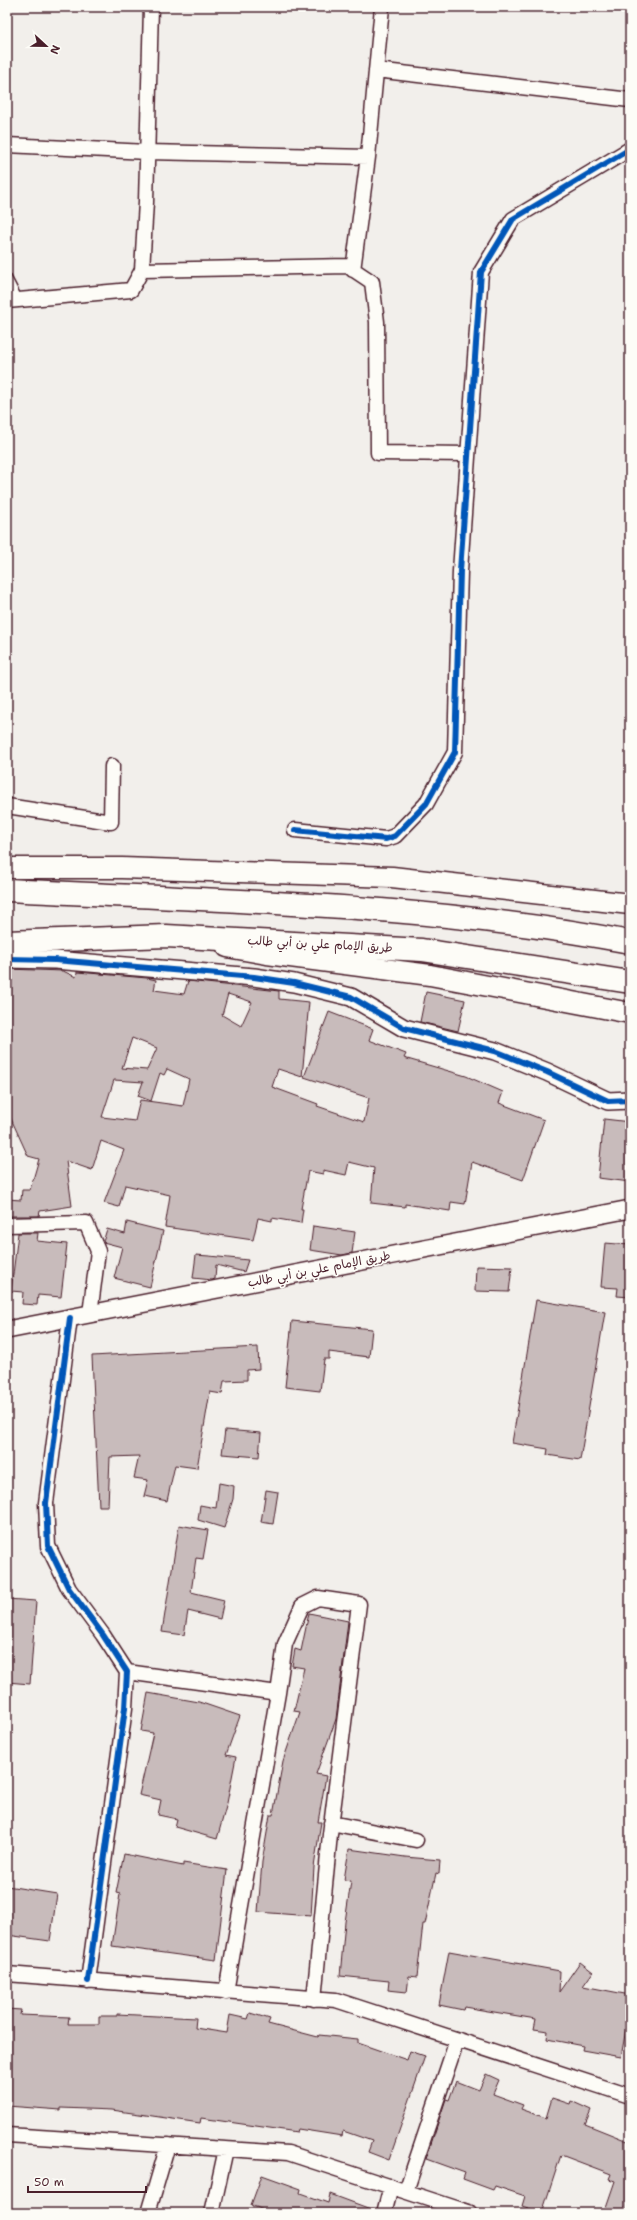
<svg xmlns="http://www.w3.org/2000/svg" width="637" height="2220" font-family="'Shantell Sans','Playpen Sans Arabic',sans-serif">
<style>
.building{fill:#c8bbbb;stroke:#4a1f2b;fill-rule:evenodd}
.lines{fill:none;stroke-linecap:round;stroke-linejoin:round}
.service-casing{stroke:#4a1f2b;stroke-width:10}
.minor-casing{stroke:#4a1f2b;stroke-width:17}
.tertiary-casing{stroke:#4a1f2b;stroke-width:20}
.secondary-casing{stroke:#4a1f2b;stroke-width:23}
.primary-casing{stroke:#4a1f2b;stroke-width:25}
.service{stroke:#fdfcf7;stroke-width:7}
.minor{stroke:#fdfcf7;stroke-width:14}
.tertiary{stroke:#fdfcf7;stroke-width:17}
.secondary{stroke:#fdfcf7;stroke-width:20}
.primary{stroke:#fdfcf7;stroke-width:22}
.cycleway-casing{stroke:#fdfcf7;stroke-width:8}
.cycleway{stroke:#0057b8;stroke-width:6}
.labels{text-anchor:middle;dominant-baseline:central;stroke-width:3.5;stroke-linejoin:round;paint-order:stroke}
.street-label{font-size:12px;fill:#4a1f2b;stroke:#fdfcf7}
</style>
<rect width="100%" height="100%" fill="#f2efeb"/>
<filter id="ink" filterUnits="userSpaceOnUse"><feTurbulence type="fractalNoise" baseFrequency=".025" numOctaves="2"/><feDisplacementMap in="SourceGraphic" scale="8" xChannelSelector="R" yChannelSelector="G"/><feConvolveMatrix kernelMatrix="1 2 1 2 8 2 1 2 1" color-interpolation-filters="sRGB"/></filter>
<g filter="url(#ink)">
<path class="building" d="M7,969L63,971L76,977L77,972L147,978L156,980L154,990L184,994L188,981L279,991V999L309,1002L302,1077L278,1069L272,1087L318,1104L317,1106L364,1122L369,1098L304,1077L329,1012L373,1029L369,1040L406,1054L404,1058L466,1076L503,1092L499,1103L544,1120L523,1180L472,1162L465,1204L451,1202L450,1211L405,1204V1207L371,1203L374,1168L349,1162L346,1175L323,1170V1174L308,1171L301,1209H303L301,1223L272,1218V1221L258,1218L253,1240L165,1227L170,1195L125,1185L119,1207L104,1203L124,1150L101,1141L92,1170L66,1161L72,1206L40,1211L39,1216H7V1199L21,1200L22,1190H30L39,1159L28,1156L7,1110ZM228,994L252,1002L241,1026L222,1015ZM132,1038L157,1048L147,1070L122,1068ZM167,1069L189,1079L183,1106L140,1100L135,1121L102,1117L114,1080L143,1082L138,1096L151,1101L160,1073L164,1075Z
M426,992L465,1000L458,1031L420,1022Z
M604,1119L630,1122V1182L598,1178Z
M127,1222L163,1231L150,1287L114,1278L122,1247L103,1242L107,1229L125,1234Z
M313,1226L355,1232L352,1253L342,1255L310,1250Z
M18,1233H38L37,1241L67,1244L61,1297L38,1295L37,1305L22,1304L23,1292L11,1291Z
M605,1243L630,1245V1297L617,1296L618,1288L601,1287Z
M196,1255L209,1256L248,1260L244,1272L216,1265L215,1279L212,1280L193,1278Z
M476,1266L512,1267L509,1292L475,1291Z
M536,1300L605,1312L580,1460L547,1455L548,1449L512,1443Z
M292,1321L372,1329L369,1357L329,1352V1359H324L320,1391L285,1387Z
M258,1347L259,1369L247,1370V1380L224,1381L222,1394L210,1392L197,1468L175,1465L167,1501L144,1496L148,1480L134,1478L139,1456L110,1457L108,1506H99L92,1356Z
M225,1430L261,1433L259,1457L222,1454Z
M219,1483L234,1486L233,1499L224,1528L198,1520L200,1505L216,1508Z
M266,1490L278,1492L273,1524L261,1522Z
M179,1525L208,1530L203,1559L196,1558L191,1592L224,1600L220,1619L188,1611L184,1635L162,1632Z
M7,1599L36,1601L30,1684L7,1682Z
M309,1613L348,1621L336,1719L316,1774L326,1776L318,1822H321L314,1867L311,1916L258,1912L262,1862L270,1815H273L283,1761L300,1712L294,1711L304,1668L292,1666L295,1649L301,1651Z
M148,1693L199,1702L240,1716L226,1755L236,1757L227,1803L217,1839L175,1827L177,1819L158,1815L161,1800L139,1795L153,1733L141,1731Z
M349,1849L405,1857L440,1860L439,1874L436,1873L425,1924H423L417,1977L409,1976L407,1992L388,1990L389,1981L340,1976L345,1922L351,1881L344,1880Z
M124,1854L183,1866V1863L227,1870L216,1960L112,1946L120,1894L116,1893Z
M7,1886L57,1894L50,1941L7,1935Z
M449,1951L560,1971L559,1992L580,1962L593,1972L583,1986L630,1995V2030L626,2029L621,2057L582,2050L583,2046L547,2039L548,2031L534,2029L536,2019L464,2007L463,2010L439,2005Z
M7,2009L21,2010L20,2015L69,2017L68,2024H99V2016H117V2014L196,2018L195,2028L227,2033L230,2015L248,2019L250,2013L270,2019L268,2024L318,2037L319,2035L358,2039V2043L407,2060L410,2051L425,2056L389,2160L368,2152L372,2141L343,2131L342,2136L298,2129L297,2132L201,2118L200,2123L112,2110L61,2108V2110L7,2106Z
M486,2074L499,2080L493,2094L523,2105L521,2109L546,2118L552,2098L570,2104L571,2101L591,2110L585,2124L630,2142V2213H604L615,2181L609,2179L611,2174L561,2155L542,2213H530L531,2209L522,2206L525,2196L495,2186L493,2190L463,2179L465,2173L426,2159L446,2099L449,2100L456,2081L479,2090Z
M262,2175L301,2189L300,2193L328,2203L330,2194L376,2211V2213H271L251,2205Z"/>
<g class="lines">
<g class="service-casing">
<path id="service" d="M7,277L19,300"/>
</g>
<g class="minor-casing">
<path id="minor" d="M376,70L630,100
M7,145L147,152L368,157
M142,270L348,266L372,282L377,322L378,453L468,454
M353,270L368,157L382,7
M7,301L131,290L142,270L146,202L151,7
M7,806L111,822L112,766
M295,830L386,839L395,836L426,804L455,752L460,571L481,272L513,219L630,149
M7,1225L86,1223L98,1251L90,1314
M70,1318L46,1503L48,1546L69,1589L103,1635L127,1672L125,1708L88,1981
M127,1672L278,1693L226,1992
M278,1693L285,1644L302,1606L318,1598L359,1604L330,1834L314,1999
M331,1823L416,1840
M7,1974L336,2000L630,2096
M7,2135L288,2153L471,2213
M406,2191L457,2040
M148,2213L168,2145
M212,2213L226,2149
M384,2213L391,2186"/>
</g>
<g class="tertiary-casing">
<path id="tertiary" d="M7,959L55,960L254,977L294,983L351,997L404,1028L495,1051L547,1072L608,1101L630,1100
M7,1330L630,1209"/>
</g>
<g class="secondary-casing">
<path id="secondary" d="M7,868H122L392,877L630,904
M227,947L267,954L430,975L630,1013"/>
</g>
<g class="primary-casing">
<path id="primary" d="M7,890C215,901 425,903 630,942
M7,942L166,936L422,950L630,982"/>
</g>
<use href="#service" class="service"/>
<use href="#minor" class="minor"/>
<use href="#tertiary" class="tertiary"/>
<use href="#secondary" class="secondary"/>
<use href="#primary" class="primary"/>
<g class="cycleway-casing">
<path id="cycleway" d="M295,830L386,839L395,836L426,804L455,752L460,571L481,272L513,219L630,149
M7,959L55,960L254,977L294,983L351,997L404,1028L495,1051L547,1072L608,1101L630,1100
M70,1318L46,1503L48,1546L69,1589L103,1635L127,1672L125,1708L88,1981"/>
</g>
<use href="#cycleway" class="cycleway"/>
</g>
</g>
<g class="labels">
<g class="street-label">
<text transform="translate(320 944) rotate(3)">طريق الإمام علي بن أبي طالب</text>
<text transform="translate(319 1269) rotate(-11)">طريق الإمام علي بن أبي طالب</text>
</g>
</g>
<rect width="637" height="2220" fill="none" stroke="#fdfcf7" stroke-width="24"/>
<rect x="12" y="12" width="613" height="2196" fill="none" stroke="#4a1f2b" stroke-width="1.5" filter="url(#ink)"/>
<g transform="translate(46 46) rotate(112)" stroke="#fdfcf7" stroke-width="3" paint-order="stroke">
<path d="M0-3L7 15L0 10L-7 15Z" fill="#4a1f2b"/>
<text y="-6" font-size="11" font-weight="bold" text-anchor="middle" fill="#4a1f2b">N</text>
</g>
<path d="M28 2186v6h118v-6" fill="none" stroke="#4a1f2b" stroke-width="2"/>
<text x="34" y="2186" font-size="12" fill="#4a1f2b" stroke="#fdfcf7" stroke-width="3" paint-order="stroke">50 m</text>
</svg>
